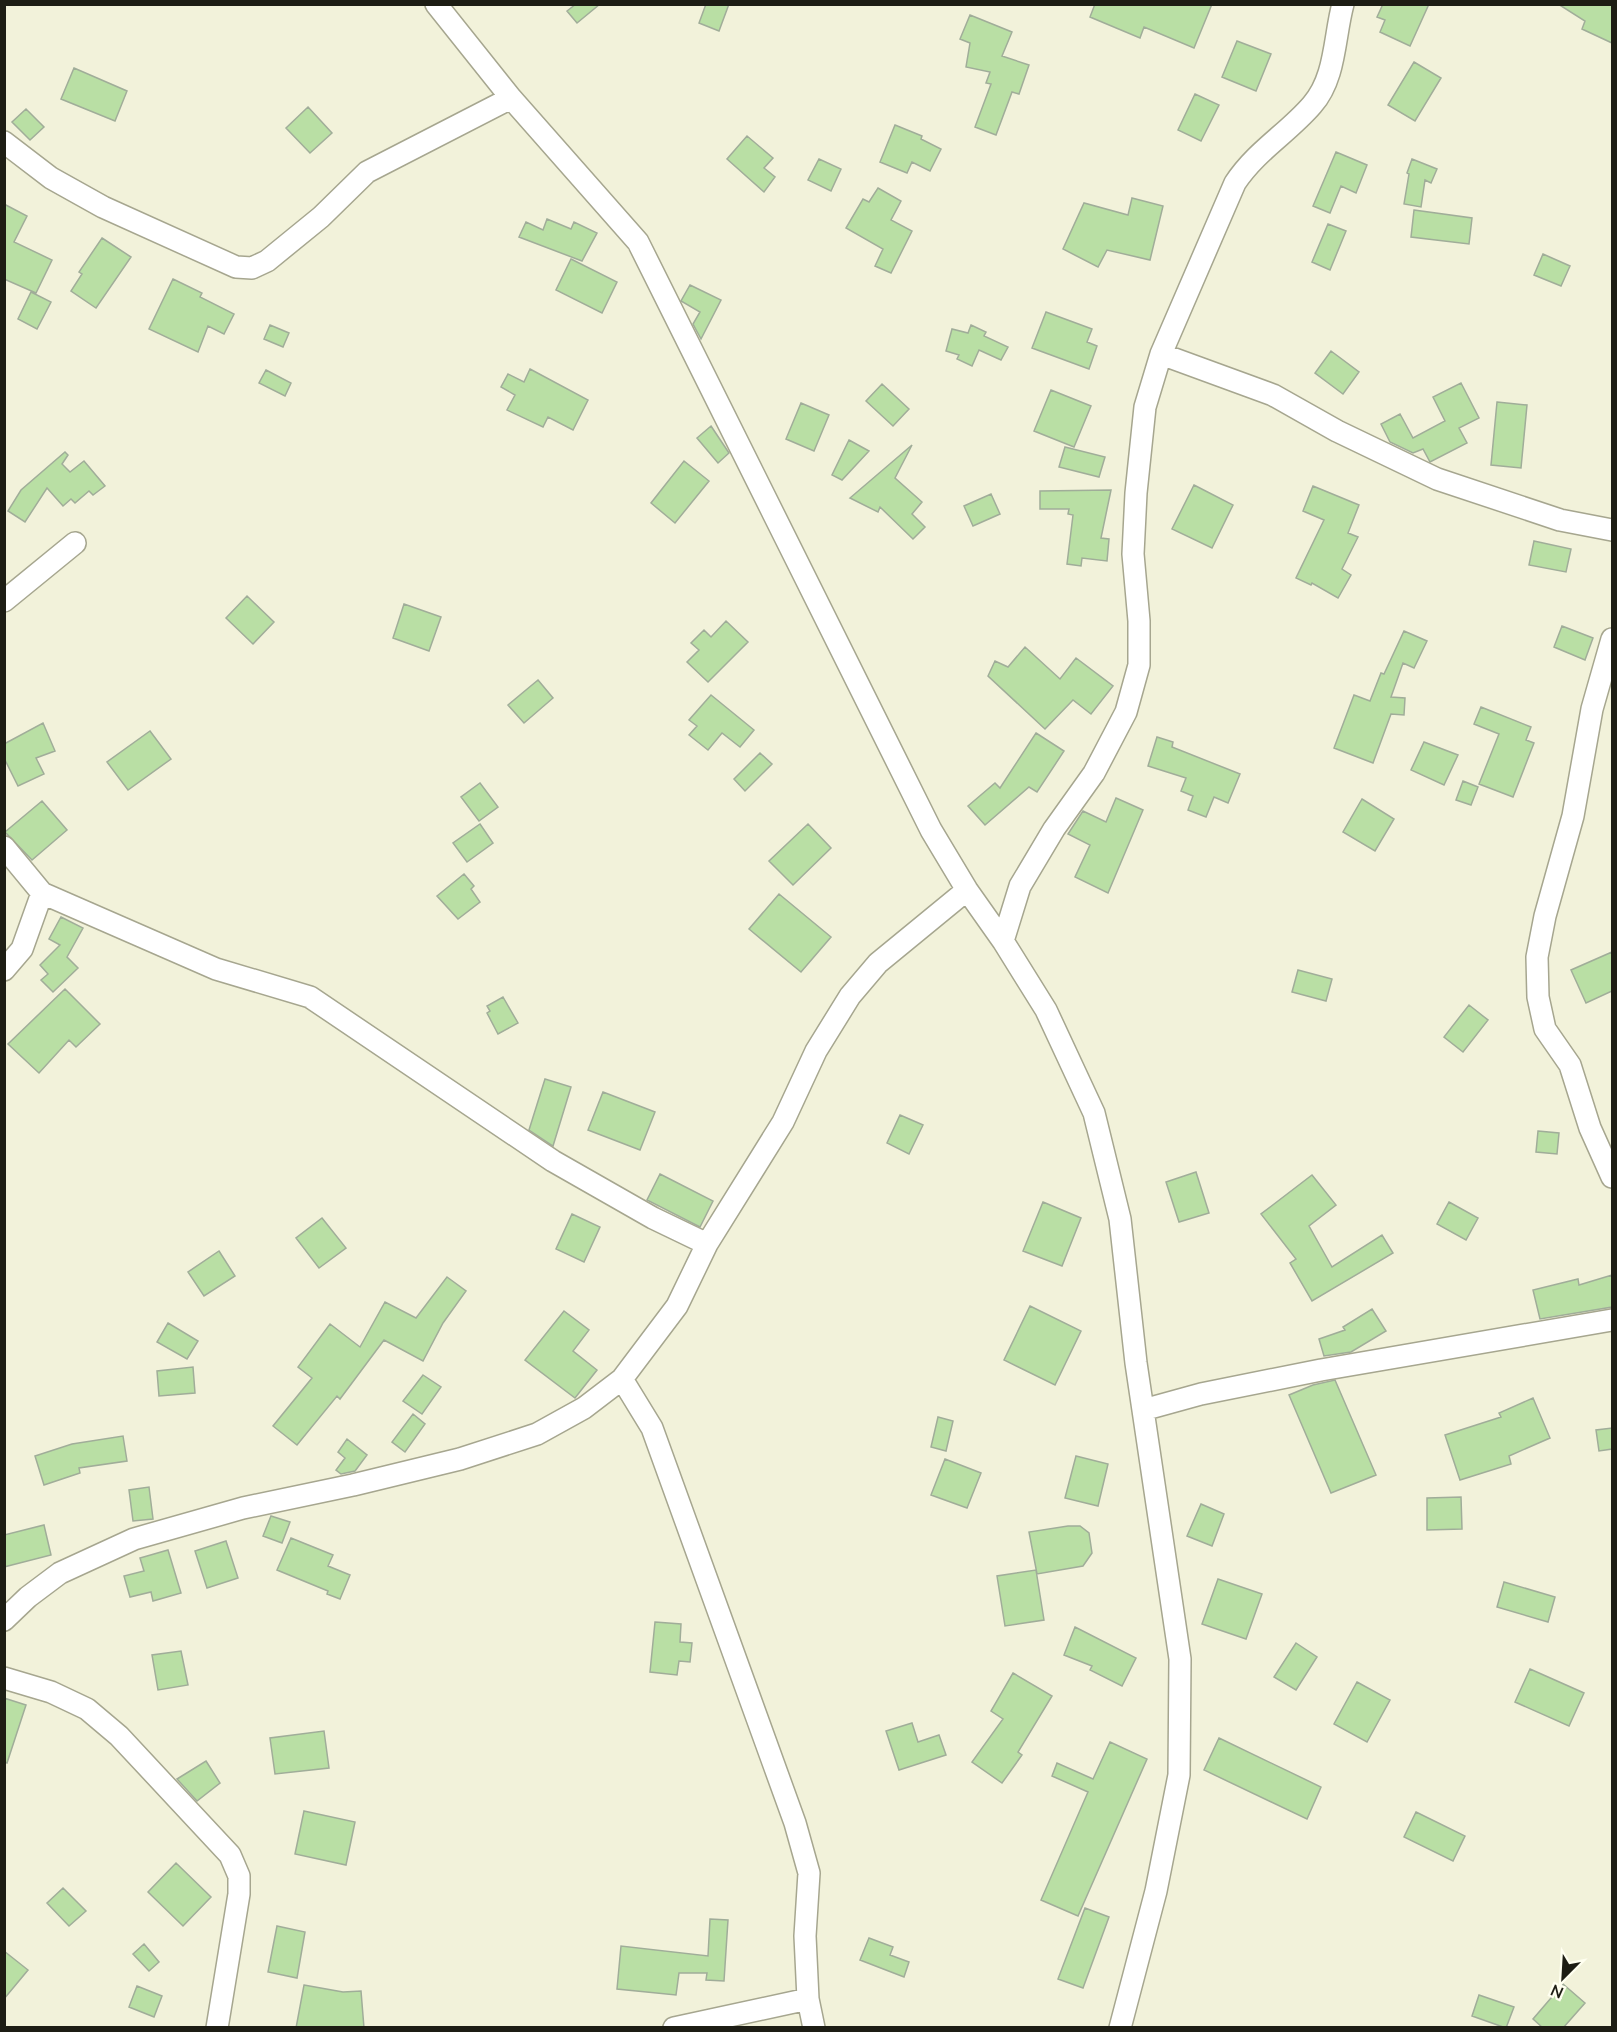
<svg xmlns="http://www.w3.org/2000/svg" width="1617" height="2032" font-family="'Nunito Sans',sans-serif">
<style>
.building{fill:#b9dfa4;stroke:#a0ad99;stroke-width:1.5}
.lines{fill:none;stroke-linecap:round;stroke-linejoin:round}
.minor-casing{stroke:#a6a68f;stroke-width:24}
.minor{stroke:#fff;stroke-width:21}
</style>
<rect width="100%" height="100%" fill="#f2f2da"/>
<path class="building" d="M576,4H600L577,23L567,11Z
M706,4H729L719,31L699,23Z
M1095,4H1212L1194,48L1144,27L1140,38L1090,17Z
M1383,4H1429L1410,46L1380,32L1385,20L1377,17Z
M1558,4H1612V43L1582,29L1585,21Z
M970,15L1012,32L1002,56L1029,65L1019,94L1012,92L996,135L975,127L991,84L986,83L990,72L966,67L970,43L960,39Z
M1237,41L1271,54L1256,91L1222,77Z
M1414,62L1441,78L1415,121L1388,105Z
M74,68L127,91L115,121L61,99Z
M1195,94L1219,105L1201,141L1178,130Z
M308,107L332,133L310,153L286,128Z
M26,109L44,127L30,140L12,122Z
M895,125L922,136L921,139L941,149L930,171L912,162L907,173L880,162Z
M747,136L773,158L764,168L775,177L764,192L727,159Z
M1336,152L1367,165L1356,193L1341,186L1330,213L1313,206Z
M819,159L841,169L831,191L808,180Z
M1412,159L1437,169L1431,183L1425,180L1421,207L1404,204L1409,174L1407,173Z
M878,188L901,201L891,220L912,231L891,273L875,266L883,249L846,228L863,199L869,202Z
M1132,198L1163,206L1150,260L1107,250L1098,267L1063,249L1084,203L1128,215Z
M4,204L27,216L14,242L52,260L36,293L4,279Z
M1414,210L1472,218L1469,244L1411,237Z
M547,219L571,229L574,222L597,233L582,261L519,237L526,222L543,230Z
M1328,224L1346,231L1330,270L1312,262Z
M102,238L131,257L96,308L71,291L82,274L79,272Z
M1543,254L1570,266L1561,286L1534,275Z
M571,259L617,282L602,313L556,290Z
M173,279L202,293L200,297L234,314L224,334L208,326L198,352L149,329Z
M690,285L721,300L701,339L693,324L700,312L681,301Z
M31,292L51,302L37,329L18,319Z
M1046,312L1092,329L1087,342L1097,346L1089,369L1032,348Z
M270,325L289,333L283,347L264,339Z
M971,325L986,332L984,336L1008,347L1001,360L979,350L972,366L957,359L959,355L946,351L952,329L968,333Z
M1331,351L1359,372L1343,394L1315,373Z
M530,369L588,400L573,430L548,417L543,427L507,410L515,395L501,387L508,374L524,382Z
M266,370L291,383L285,396L259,383Z
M1461,383L1479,418L1459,428L1467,443L1430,462L1423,449L1413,453L1390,442L1381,424L1400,414L1413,438L1445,421L1433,397Z
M882,384L909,409L893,426L866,401Z
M1051,390L1091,406L1074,447L1034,431Z
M1497,402L1527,405L1521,468L1491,465Z
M801,403L829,415L814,451L786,439Z
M711,426L729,453L718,463L697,438Z
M849,440L869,451L842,480L832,475Z
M912,445L895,478L922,502L912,514L925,527L913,539L880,507L878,512L850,498Z
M1065,447L1105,457L1099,477L1059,467Z
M65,452L68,455L62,464L70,472L84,461L105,486L93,495L89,491L75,503L71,499L63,506L47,488L25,522L8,511L21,490Z
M684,461L709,481L675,523L651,503Z
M1194,485L1233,505L1212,548L1172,529Z
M1313,486L1359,505L1348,533L1358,537L1342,569L1351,575L1338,598L1312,583L1311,585L1296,578L1324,520L1303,511Z
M1111,490L1101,538L1109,539L1107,561L1082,558L1081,566L1067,564L1073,515L1068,514L1069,509H1040V491Z
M991,494L1000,514L973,526L964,506Z
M1534,541L1571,549L1566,572L1529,565Z
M247,596L274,622L253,644L226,618Z
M404,604L441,617L429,651L393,638Z
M726,621L748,642L708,682L687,662L699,650L691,643L704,630L711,637Z
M1562,626L1593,638L1585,660L1554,647Z
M1404,631L1427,641L1414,668L1403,663L1391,697L1405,698L1404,715L1391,714L1373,763L1334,748L1354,695L1370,701L1381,673L1384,674Z
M1025,647L1060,679L1076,658L1113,686L1091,714L1073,700L1045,729L988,676L995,661L1008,667Z
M538,680L553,698L524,723L508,705Z
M711,695L754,730L740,747L722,733L708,750L689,735L697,726L689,720Z
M1481,707L1531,727L1526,740L1534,743L1513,797L1479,784L1499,734L1474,724Z
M43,723L55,751L36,758L44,774L18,786L4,758V744Z
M150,731L171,759L128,790L107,762Z
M1036,733L1064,751L1037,792L1029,787L985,825L968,806L995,783L1000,788Z
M1157,737L1173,742L1172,747L1240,774L1228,803L1214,797L1206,817L1188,810L1193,796L1181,791L1186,778L1148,766Z
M1424,742L1458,755L1444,785L1411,770Z
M760,753L772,764L745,791L734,779Z
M1463,781L1478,787L1471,805L1456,800Z
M480,783L498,807L479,821L461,797Z
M1116,798L1143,810L1108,893L1075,877L1090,845L1068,834L1083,811L1106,822Z
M1362,799L1394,819L1375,851L1343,832Z
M42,801L67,830L32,860L5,832Z
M480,824L493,843L467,862L453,843Z
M808,824L831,848L793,885L769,861Z
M464,874L474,886L471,889L480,902L458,919L437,896Z
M779,894L831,937L801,972L749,929Z
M61,917L83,928L67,957L78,968L53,992L41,980L48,974L40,965L60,945L49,939Z
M1612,952V991L1586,1003L1571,970Z
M1298,970L1332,979L1326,1001L1292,992Z
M65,989L100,1024L76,1047L69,1040L39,1073L8,1044Z
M503,997L518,1023L498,1034L487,1013L490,1011L487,1006Z
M1469,1005L1488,1020L1463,1052L1444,1037Z
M545,1079L571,1087L553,1146L529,1130Z
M603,1092L655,1112L640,1150L588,1130Z
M900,1115L923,1125L909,1154L887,1143Z
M1538,1131L1559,1133L1557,1154L1536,1152Z
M1196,1172L1209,1213L1179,1222L1166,1182Z
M660,1174L713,1201L700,1227L647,1200Z
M1312,1175L1336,1205L1309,1226L1332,1267L1382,1235L1393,1253L1312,1301L1290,1263L1296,1259L1261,1214Z
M1043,1202L1081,1218L1062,1266L1023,1251Z
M1449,1202L1478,1218L1466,1240L1437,1224Z
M572,1214L600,1227L584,1262L556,1249Z
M322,1218L346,1248L319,1268L296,1238Z
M219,1251L235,1276L204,1296L188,1272Z
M1612,1275V1307L1540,1319L1533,1290L1578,1279L1579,1285Z
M447,1277L466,1291L443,1323L423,1361L384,1340L340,1399L337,1396L297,1445L273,1426L312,1378L298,1367L330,1324L360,1347L385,1302L416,1318Z
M1030,1306L1081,1331L1055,1385L1004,1360Z
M1372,1309L1386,1331L1351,1352L1324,1356L1319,1339L1345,1330L1343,1327Z
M564,1311L589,1330L573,1351L597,1370L575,1398L525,1360Z
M168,1323L198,1341L187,1359L157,1342Z
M193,1367L195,1393L159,1396L157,1371Z
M423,1375L441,1387L422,1414L403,1401Z
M1335,1380L1376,1475L1331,1493L1289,1395L1313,1385Z
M1533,1398L1550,1438L1509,1456L1511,1464L1460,1480L1445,1435L1501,1417L1499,1413Z
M413,1414L425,1424L405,1452L392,1442Z
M938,1417L953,1421L946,1451L931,1447Z
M1612,1428V1449L1599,1451L1596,1430Z
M123,1436L127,1461L79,1468L80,1473L44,1485L35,1456L72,1444Z
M347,1439L367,1455L355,1471L341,1474L336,1470L345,1458L338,1452Z
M1076,1456L1108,1464L1098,1506L1065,1498Z
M945,1459L981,1473L967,1508L931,1495Z
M149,1487L153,1519L133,1521L129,1490Z
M1461,1497L1462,1529L1427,1530V1498Z
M1201,1504L1224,1514L1212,1546L1187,1536Z
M271,1516L290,1522L282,1543L263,1536Z
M44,1525L51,1555L4,1567V1535Z
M1068,1526H1080L1089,1533L1092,1553L1083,1566L1037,1574L1029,1532Z
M291,1538L333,1555L328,1566L350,1575L340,1599L327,1594L328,1591L277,1570Z
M226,1541L238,1578L207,1588L195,1551Z
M168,1550L181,1593L153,1601L151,1592L130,1597L124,1576L144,1571L140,1558Z
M1036,1570L1044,1620L1005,1626L997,1576Z
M1218,1579L1262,1594L1246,1639L1202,1624Z
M1504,1582L1555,1597L1548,1622L1497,1607Z
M655,1622L681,1624L680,1642L692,1643L690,1662L679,1661L677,1675L650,1672Z
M1075,1627L1136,1658L1122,1686L1090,1670L1092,1666L1064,1655Z
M1296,1643L1317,1657L1296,1690L1274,1677Z
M181,1651L188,1685L158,1690L152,1655Z
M1530,1669L1584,1693L1569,1726L1515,1702Z
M1013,1673L1052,1696L1018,1752L1022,1755L1002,1783L972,1762L1003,1719L991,1711Z
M1357,1682L1390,1700L1367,1742L1334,1724Z
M4,1698L26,1705L7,1763L4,1762Z
M912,1723L918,1742L939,1735L946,1755L899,1770L886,1731Z
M324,1731L329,1768L275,1774L270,1738Z
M1219,1738L1321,1787L1307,1819L1204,1770Z
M1110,1742L1147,1759L1078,1916L1041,1900L1088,1792L1052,1776L1057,1763L1093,1779Z
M206,1761L220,1783L197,1801L177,1779Z
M304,1811L355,1822L346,1865L295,1854Z
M1416,1812L1465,1836L1453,1861L1404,1837Z
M176,1863L211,1897L183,1926L148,1892Z
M63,1888L86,1911L69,1926L47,1903Z
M1085,1908L1109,1917L1083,1988L1058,1979Z
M710,1919L728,1920L724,1981L706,1980L707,1973H679L676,1995L617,1989L621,1946L708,1956Z
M277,1926L305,1932L297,1978L268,1972Z
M869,1938L893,1947L890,1955L909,1962L904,1977L860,1960Z
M144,1944L159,1962L149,1971L133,1954Z
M4,1951L28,1970L4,1999Z
M1563,1984L1585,2003L1563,2028H1543L1533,2019Z
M304,1985L343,1992L361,1991L364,2028H296Z
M137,1986L162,1996L154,2017L129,2007Z
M1479,1995L1514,2007L1506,2028L1472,2016Z"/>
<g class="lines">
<g class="minor-casing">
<path id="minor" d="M436,4L511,98L638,242L931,830L967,890L1003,941L1046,1010L1094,1113L1120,1219L1136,1363L1180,1659L1179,1775L1156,1891L1120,2028
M4,142L51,178L103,207L236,267L252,268L267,261L321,217L367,172L511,98
M1161,354L1273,395L1337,431L1437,479L1560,520L1612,530
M4,601L75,543
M1612,639L1592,709L1573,816L1545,916L1537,957L1538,997L1545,1029L1570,1065L1590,1128L1612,1177
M4,847L42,893L216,969L310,997L553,1161L653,1218L707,1244
M1003,941L1020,886L1054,829L1094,773L1126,712L1139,665V621L1133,554L1136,493L1145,407L1161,354L1235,183C1256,151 1288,133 1312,105C1336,78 1334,37 1343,4
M4,970L22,949L42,893
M622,1379L652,1428L795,1823L809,1873L805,1936L808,1999L814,2028
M1143,1410L1201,1394L1321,1370L1612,1320
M4,1620L28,1597L60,1573L134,1539L243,1508L353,1485L460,1459L537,1434L584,1408L622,1379L677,1306L707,1244L783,1122L816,1051L850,996L878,963L967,890
M4,1678L51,1692L87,1709L119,1736L230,1855L239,1876V1894L217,2028
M674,2028L808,1999"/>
</g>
<use href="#minor" class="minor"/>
</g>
<rect width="1617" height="2032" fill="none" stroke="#1d1d14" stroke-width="12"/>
<g transform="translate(1563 1978) rotate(204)" stroke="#fffff0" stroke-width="4.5" paint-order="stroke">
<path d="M0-4.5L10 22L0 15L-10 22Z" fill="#1d1d14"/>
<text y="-9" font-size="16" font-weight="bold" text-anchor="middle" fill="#1d1d14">N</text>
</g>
</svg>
